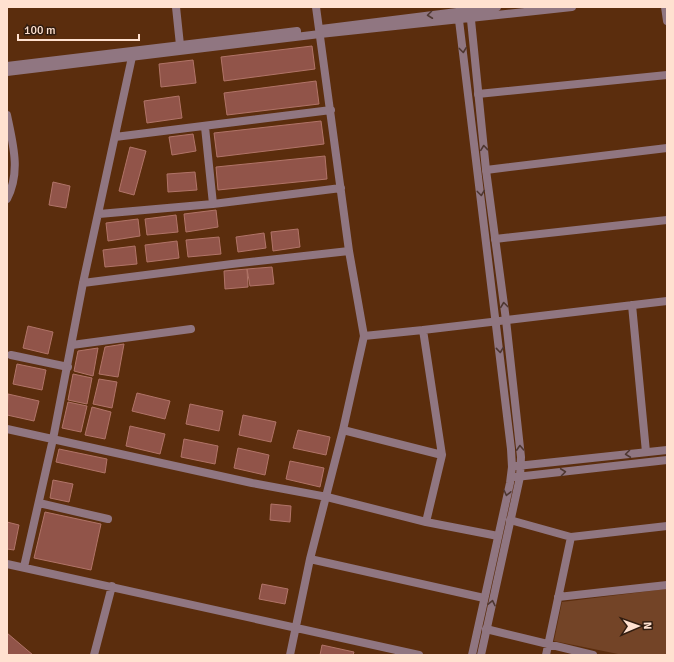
<svg xmlns="http://www.w3.org/2000/svg" width="674" height="662" font-family="Signika,sans-serif">
<style>
.green{fill:#734427}
.building{fill:#915449;stroke:#b17468}
.lines{fill:none;stroke-linecap:round;stroke-linejoin:round}
.minor{stroke:#907681;stroke-width:8}
.tertiary{stroke:#907681;stroke-width:8}
.oneway{stroke:#4e3731}
</style>
<rect width="100%" height="100%" fill="#5b2d0d"/>
<path class="green" d="M666,589L667,655H623L554,641L562,602Z"/>
<path class="building" d="M312,46L315,69L224,81L221,57Z
M193,60L196,83L161,87L159,64Z
M316,81L319,104L227,115L224,93Z
M179,96L182,118L147,123L144,101Z
M321,121L324,144L217,157L214,133Z
M193,134L196,151L172,155L169,137Z
M130,147L146,151L134,195L119,191Z
M325,156L327,179L218,190L216,167Z
M195,172L197,190L168,192L167,174Z
M53,182L70,186L66,208L49,205Z
M216,210L218,227L186,232L184,214Z
M176,215L178,232L147,235L145,219Z
M138,219L140,236L108,241L106,223Z
M298,229L300,247L273,251L271,232Z
M264,233L266,248L238,252L236,237Z
M219,237L221,254L188,257L186,240Z
M177,241L179,258L147,262L145,245Z
M135,246L137,264L105,267L103,250Z
M272,267L274,284L250,286L247,269Z
M247,269L248,287L225,289L224,271Z
M28,326L53,332L48,354L23,348Z
M124,344L118,377L99,374L105,347Z
M98,348L93,376L74,371L78,351Z
M17,364L46,370L42,390L13,384Z
M73,374L92,378L87,404L68,400Z
M99,379L117,382L112,408L93,404Z
M137,393L170,401L165,419L132,411Z
M8,394L39,401L34,421L7,415Z
M68,402L87,406L81,432L62,428Z
M190,404L223,411L219,431L186,424Z
M92,407L111,412L105,439L85,435Z
M243,415L276,422L271,442L239,435Z
M130,426L165,434L160,454L126,446Z
M298,430L330,437L326,455L293,448Z
M184,439L218,446L215,464L181,457Z
M238,448L269,455L265,475L234,468Z
M59,449L107,459L105,473L56,462Z
M290,461L324,468L320,487L286,479Z
M53,480L73,484L69,502L50,498Z
M271,504L291,506L290,522L270,520Z
M45,512L101,524L91,570L34,558Z
M7,522L19,525L14,550L7,549Z
M262,584L288,589L285,604L259,599Z
M7,633L33,655H7Z
M322,645L354,652L353,655H320Z"/>
<g class="lines">
<path class="minor" d="M176,7L180,45
M665,7L667,21
M478,94L667,75
M7,115C13,144 21,172 7,199
M205,127L213,204
M115,137L331,110
M486,170L667,148
M99,214L213,204L341,188
M495,239L667,220
M83,283L232,264L349,251
M632,305L646,452
M423,330L442,455L426,522
M364,336L423,330L667,301
M72,345L191,329
M11,355L68,367
M7,429L252,483L327,497L426,522L498,536
M343,430L442,455
M39,503L108,519
M510,520L571,537L667,526
M310,559L484,598
M7,564L419,655
M24,567L53,439L83,283L132,57V52
M558,597L667,585
M486,629L593,655
M94,655L112,586
M290,655L310,559L343,430L364,336L349,251L316,7
M546,655L571,537"/>
<path class="tertiary" d="M470,10L486,170L506,320L521,457L520,477L481,655
M458,12L511,449L512,467L510,483L472,655
M321,29L497,7
M7,66L297,31
M7,72L320,34L572,7
M517,466L667,450
M516,477L667,460"/>
</g>
<defs><path id="oneway-chevron" d="M-2-3.5L2.5 0L-2 3.5" fill="none" stroke-width="1.6" stroke-linecap="round" stroke-linejoin="round"/></defs>
<g class="oneway">
<use href="#oneway-chevron" transform="translate(430 15) rotate(173)"/>
<use href="#oneway-chevron" transform="translate(463 50) rotate(83)"/>
<use href="#oneway-chevron" transform="translate(484 148) rotate(-96)"/>
<use href="#oneway-chevron" transform="translate(481 193) rotate(83)"/>
<use href="#oneway-chevron" transform="translate(504 305) rotate(-97)"/>
<use href="#oneway-chevron" transform="translate(500 350) rotate(84)"/>
<use href="#oneway-chevron" transform="translate(520 448) rotate(-93)"/>
<use href="#oneway-chevron" transform="translate(628 454) rotate(173)"/>
<use href="#oneway-chevron" transform="translate(563 472) rotate(-7)"/>
<use href="#oneway-chevron" transform="translate(507 493) rotate(103)"/>
<use href="#oneway-chevron" transform="translate(492 603) rotate(-78)"/>
</g>
<rect width="674" height="662" fill="none" stroke="#ffe1d0" stroke-width="16"/>
<g transform="translate(638 626) rotate(88)" stroke="#311c0f" stroke-width="3" paint-order="stroke">
<path d="M0-3L7 15L0 10L-7 15Z" fill="#ffe1d0"/>
<text y="-6" font-size="11" font-weight="bold" text-anchor="middle" fill="#ffe1d0">N</text>
</g>
<path d="M18 34v6h121v-6" fill="none" stroke="#ffe1d0" stroke-width="2"/>
<text x="24" y="34" font-size="12" fill="#ffe1d0" stroke="#311c0f" stroke-width="3" paint-order="stroke">100 m</text>
</svg>
